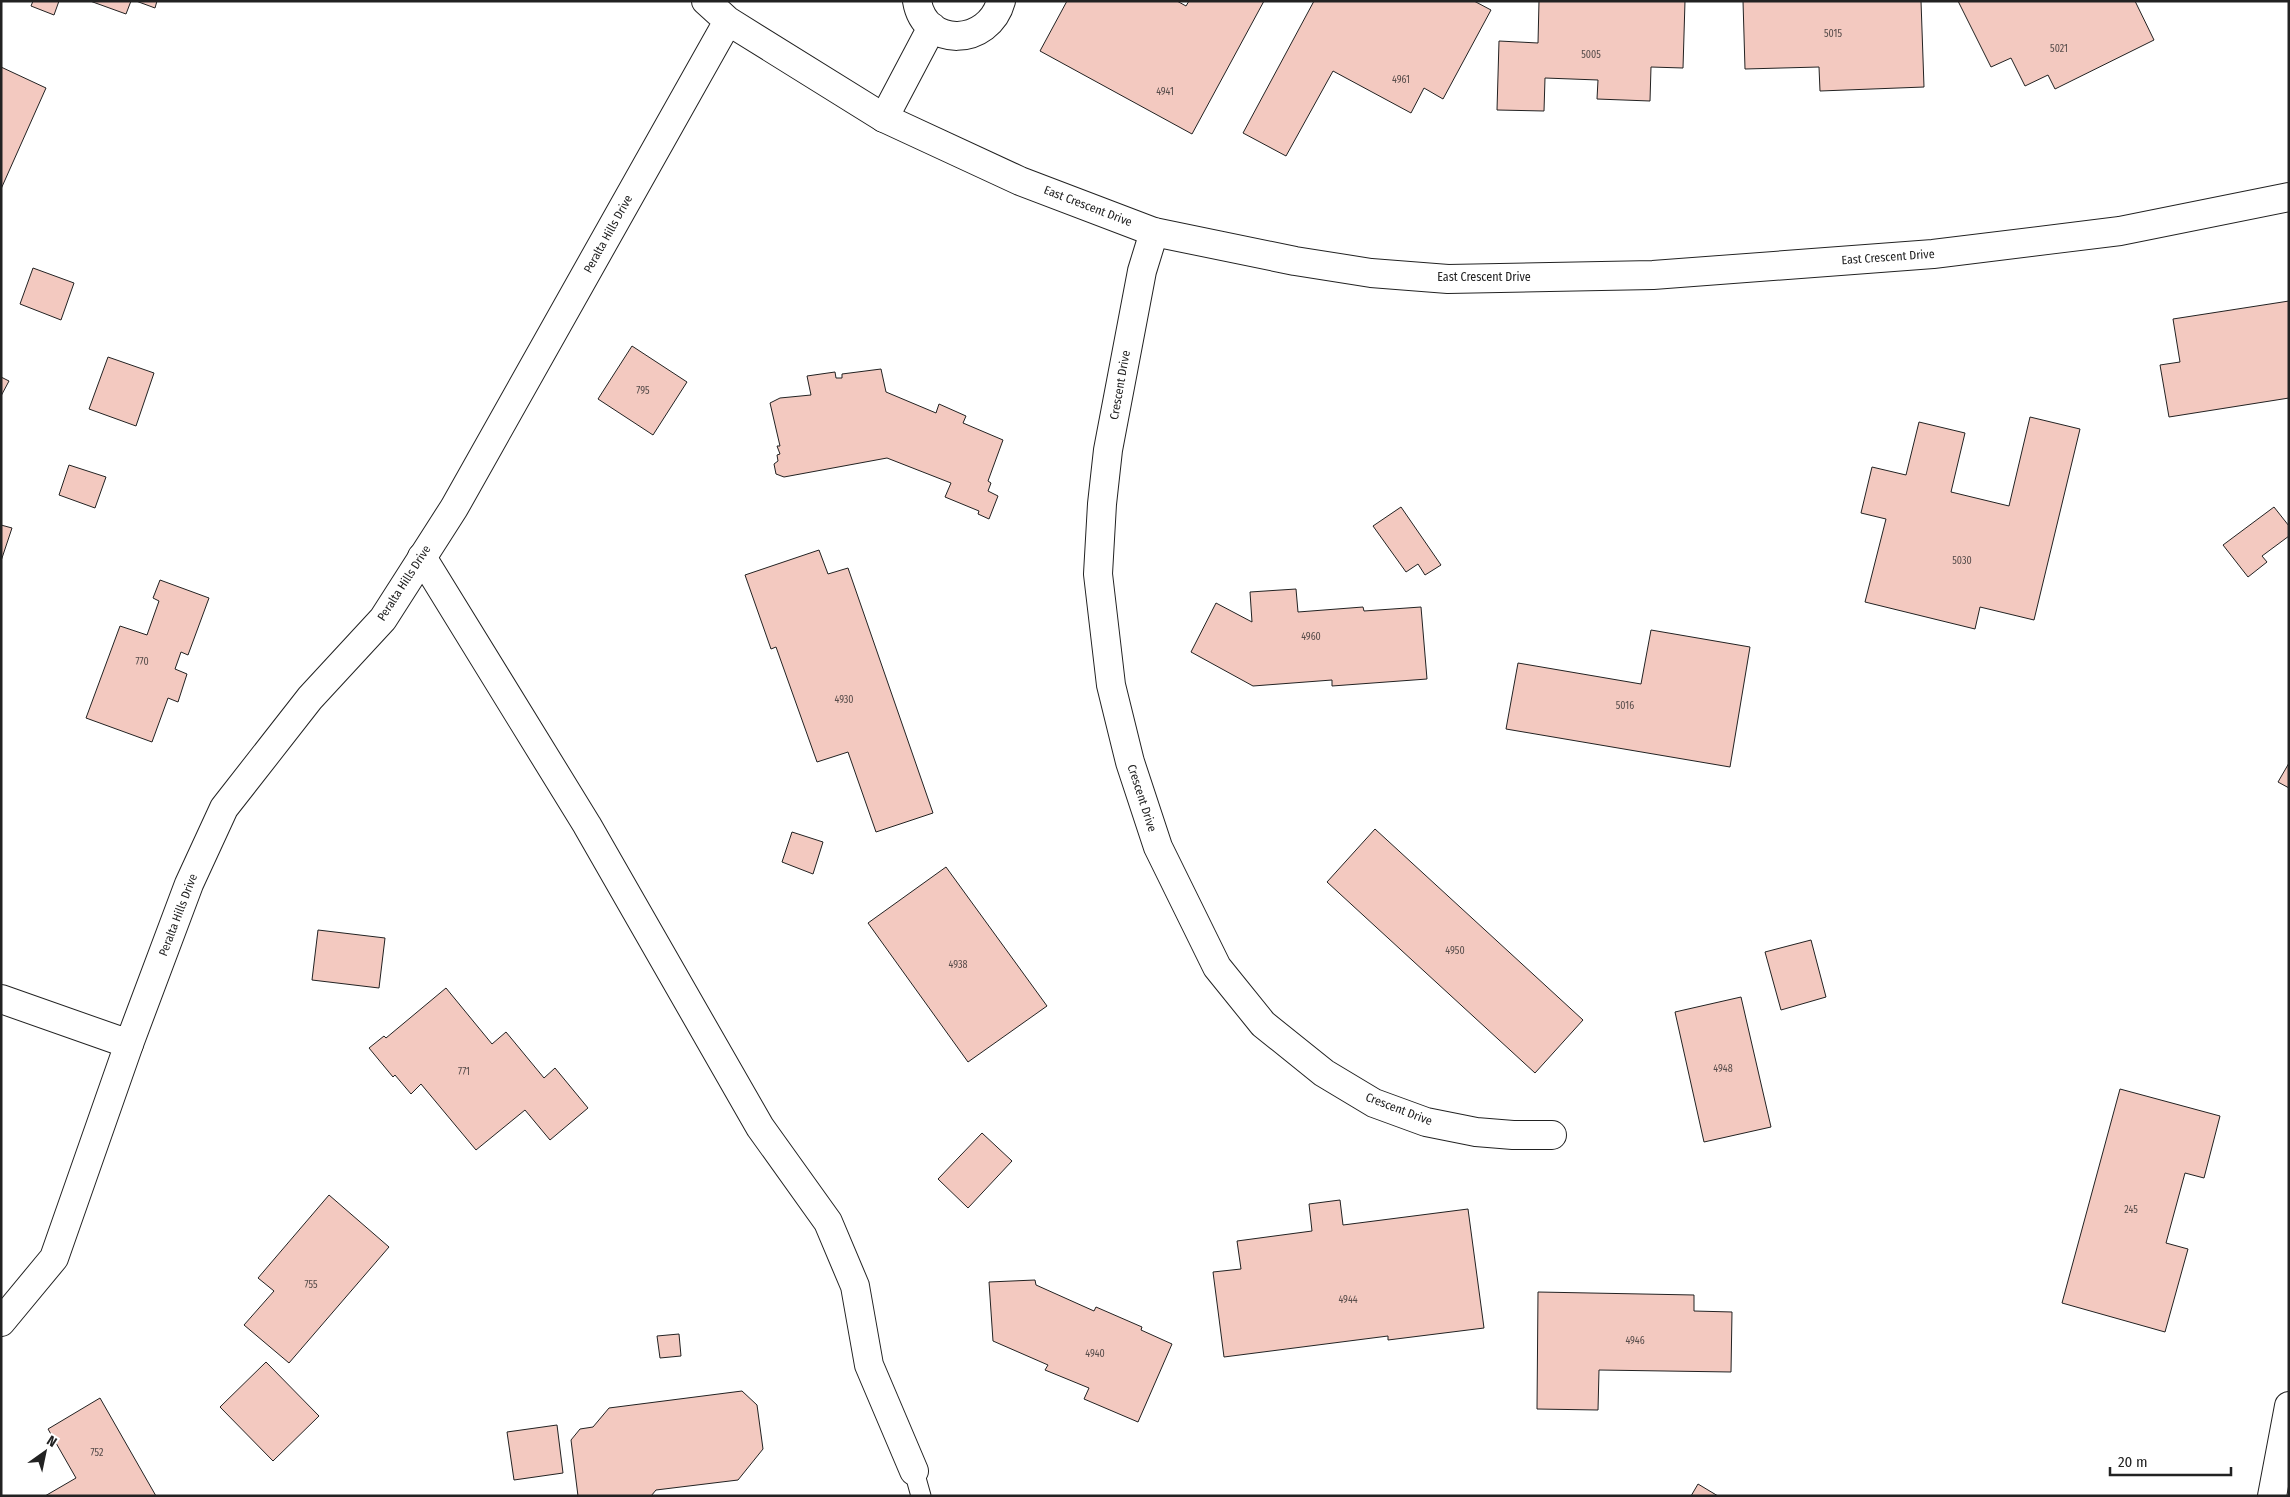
<svg xmlns="http://www.w3.org/2000/svg" width="2290" height="1497" font-family="'Fira Sans Condensed',sans-serif">
<style>
.building{fill:#f3c9c0;stroke:#222}
.lines{fill:none;stroke-linecap:round;stroke-linejoin:round}
.service-casing{stroke:#222;stroke-width:21}
.minor-casing{stroke:#222;stroke-width:30}
.tertiary-casing{stroke:#222;stroke-width:30}
.service{stroke:#fff;stroke-width:19}
.minor{stroke:#fff;stroke-width:28}
.tertiary{stroke:#fff;stroke-width:28}
.labels{text-anchor:middle;dominant-baseline:central;stroke-width:4;stroke-linejoin:round;paint-order:stroke}
.number-label{font-size:10px;fill:#564c4a}
.street-label{font-size:12px;fill:#222;stroke:#fff}
</style>
<rect width="100%" height="100%" fill="#fff"/>
<path class="building" d="M33,1H59L54,15L31,6Z
M90,1H131L126,14Z
M136,1H157L155,8Z
M1067,1H1177L1186,6L1189,1H1264L1192,134L1040,51Z
M1314,1H1474L1491,10L1443,99L1424,88L1411,113L1333,71L1286,156L1243,133Z
M1539,1H1685L1683,68L1651,67L1650,101L1597,99L1598,80L1545,78L1544,111L1497,110L1499,41L1538,43Z
M1743,1H1921L1924,87L1820,91L1819,67L1745,69Z
M1958,1H2135L2154,40L2055,89L2048,75L2025,86L2011,58L1991,67Z
M1,67L46,88L1,189Z
M33,268L74,283L61,320L20,304Z
M2289,301V398L2169,417L2160,365L2180,362L2173,319Z
M632,346L687,382L653,435L598,399Z
M108,357L154,373L136,426L89,409Z
M881,369L886,392L936,413L939,404L966,416L963,423L1003,440L988,481L991,483L988,491L998,496L989,519L978,514L979,511L945,497L951,483L887,458L784,477L776,474L774,464L778,461L777,455L780,454L777,446H780L770,403L780,398L811,395L807,376L835,372L836,378H842V374Z
M1,377L9,381L1,396Z
M2030,417L2080,429L2034,620L1980,607L1975,629L1865,602L1886,519L1861,513L1872,467L1906,475L1919,422L1965,433L1951,492L2009,506Z
M69,465L106,477L95,508L59,495Z
M1401,507L1441,565L1425,575L1418,564L1406,572L1373,526Z
M2274,507L2289,526V536L2262,556L2267,562L2248,577L2223,545Z
M1,525L12,528L1,561Z
M819,550L828,574L848,568L933,813L876,832L848,752L817,762L776,647L771,649L745,575Z
M160,580L209,598L188,655L181,652L175,669L187,674L178,702L168,698L152,742L86,718L120,626L147,635L159,601L153,598Z
M1296,589L1298,612L1363,607L1364,611L1421,607L1427,679L1332,686V680L1253,686L1191,652L1216,603L1252,622L1250,592Z
M1651,630L1750,647L1730,767L1506,729L1518,663L1641,684Z
M2289,763V788L2278,782Z
M1375,829L1583,1020L1535,1073L1327,882Z
M792,832L823,842L813,874L782,862Z
M946,867L1047,1006L968,1062L868,923Z
M318,930L385,938L379,988L312,980Z
M1811,940L1826,997L1781,1010L1765,952Z
M446,988L492,1044L506,1032L544,1078L555,1068L588,1108L550,1140L525,1110L476,1150L421,1084L411,1094L395,1075L393,1077L369,1048L384,1036L386,1038Z
M1741,997L1771,1127L1704,1142L1675,1012Z
M2120,1089L2220,1116L2204,1178L2185,1173L2166,1243L2188,1249L2165,1332L2062,1303Z
M982,1133L1012,1161L968,1208L938,1179Z
M329,1195L389,1247L289,1363L244,1325L274,1291L258,1278Z
M1340,1200L1343,1225L1468,1209L1484,1328L1388,1340V1336L1224,1357L1213,1272L1241,1269L1237,1241L1312,1231L1309,1204Z
M1035,1280L1036,1285L1094,1311L1096,1307L1142,1327L1141,1330L1172,1344L1138,1422L1084,1399L1089,1388L1045,1370L1048,1365L993,1341L989,1282Z
M1538,1292L1694,1295V1311L1732,1312L1731,1372L1599,1370L1598,1410L1537,1409Z
M679,1334L681,1356L660,1358L657,1336Z
M266,1362L319,1416L273,1461L220,1407Z
M742,1391L757,1405L763,1449L738,1480L656,1490L651,1496H578L571,1440L580,1429L593,1427L609,1408Z
M100,1398L156,1496H45L76,1478L48,1429Z
M557,1425L563,1473L514,1480L507,1432Z
M1698,1484L1718,1496H1691Z"/>
<g class="lines">
<g class="service-casing">
<path id="service" d="M914,1471L921,1496"/>
</g>
<g class="minor-casing">
<path id="minor" d="M917,1C925,49 989,46 1001,1
M884,118L932,27
M1154,232L1142,271L1108,450L1102,504L1098,574L1111,685L1130,762L1158,847L1217,967L1263,1024L1324,1073L1374,1103L1426,1122L1476,1132L1513,1135H1552
M422,557L587,825L760,1127L828,1222L855,1286L869,1365L914,1471
M1,1322L54,1258L129,1044
M2272,1496L2289,1406"/>
</g>
<g class="tertiary-casing">
<path id="tertiary" d="M706,1L728,21L884,118L1020,181L1154,232L1295,261L1371,273L1448,279L1653,275L1933,254L2120,231L2289,197
M1,999L129,1044L189,884L224,808L310,698L383,619L454,508L728,21"/>
</g>
<use href="#service" class="service"/>
<use href="#minor" class="minor"/>
<use href="#tertiary" class="tertiary"/>
</g>
<g class="labels">
<g class="number-label">
<text x="1833" y="34">5015</text>
<text x="2059" y="49">5021</text>
<text x="1591" y="55">5005</text>
<text x="1401" y="80">4961</text>
<text x="1165" y="92">4941</text>
<text x="643" y="391">795</text>
<text x="1962" y="561">5030</text>
<text x="1311" y="637">4960</text>
<text x="142" y="662">770</text>
<text x="844" y="700">4930</text>
<text x="1625" y="706">5016</text>
<text x="1455" y="951">4950</text>
<text x="958" y="965">4938</text>
<text x="1723" y="1069">4948</text>
<text x="464" y="1072">771</text>
<text x="2131" y="1210">245</text>
<text x="311" y="1285">755</text>
<text x="1348" y="1300">4944</text>
<text x="1635" y="1341">4946</text>
<text x="1095" y="1354">4940</text>
<text x="97" y="1453">752</text>
</g>
<g class="street-label">
<text transform="translate(1088 206) rotate(21)">East Crescent Drive</text>
<text transform="translate(608 234) rotate(-61)">Peralta Hills Drive</text>
<text transform="translate(1888 257) rotate(-4)">East Crescent Drive</text>
<text x="1484" y="277">East Crescent Drive</text>
<text transform="translate(1120 385) rotate(-80)">Crescent Drive</text>
<text transform="translate(404 583) rotate(-57)">Peralta Hills Drive</text>
<text transform="translate(1142 798) rotate(72)">Crescent Drive</text>
<text transform="translate(178 915) rotate(-69)">Peralta Hills Drive</text>
<text transform="translate(1399 1109) rotate(21)">Crescent Drive</text>
</g>
</g>
<rect width="2290" height="1497" fill="none" stroke="#222222" stroke-width="5"/>
<g transform="translate(45 1452) rotate(33)" stroke="#ffffff" stroke-width="4" paint-order="stroke">
<path d="M0-4L9 19L0 12L-9 19Z" fill="#222222"/>
<text y="-8" font-size="14" font-weight="bold" text-anchor="middle" fill="#222222">N</text>
</g>
<path d="M2110 1467v8h121v-8" fill="none" stroke="#222222" stroke-width="2.5"/>
<text x="2118" y="1467" font-size="15" fill="#222222" stroke="#ffffff" stroke-width="4" paint-order="stroke">20 m</text>
</svg>
